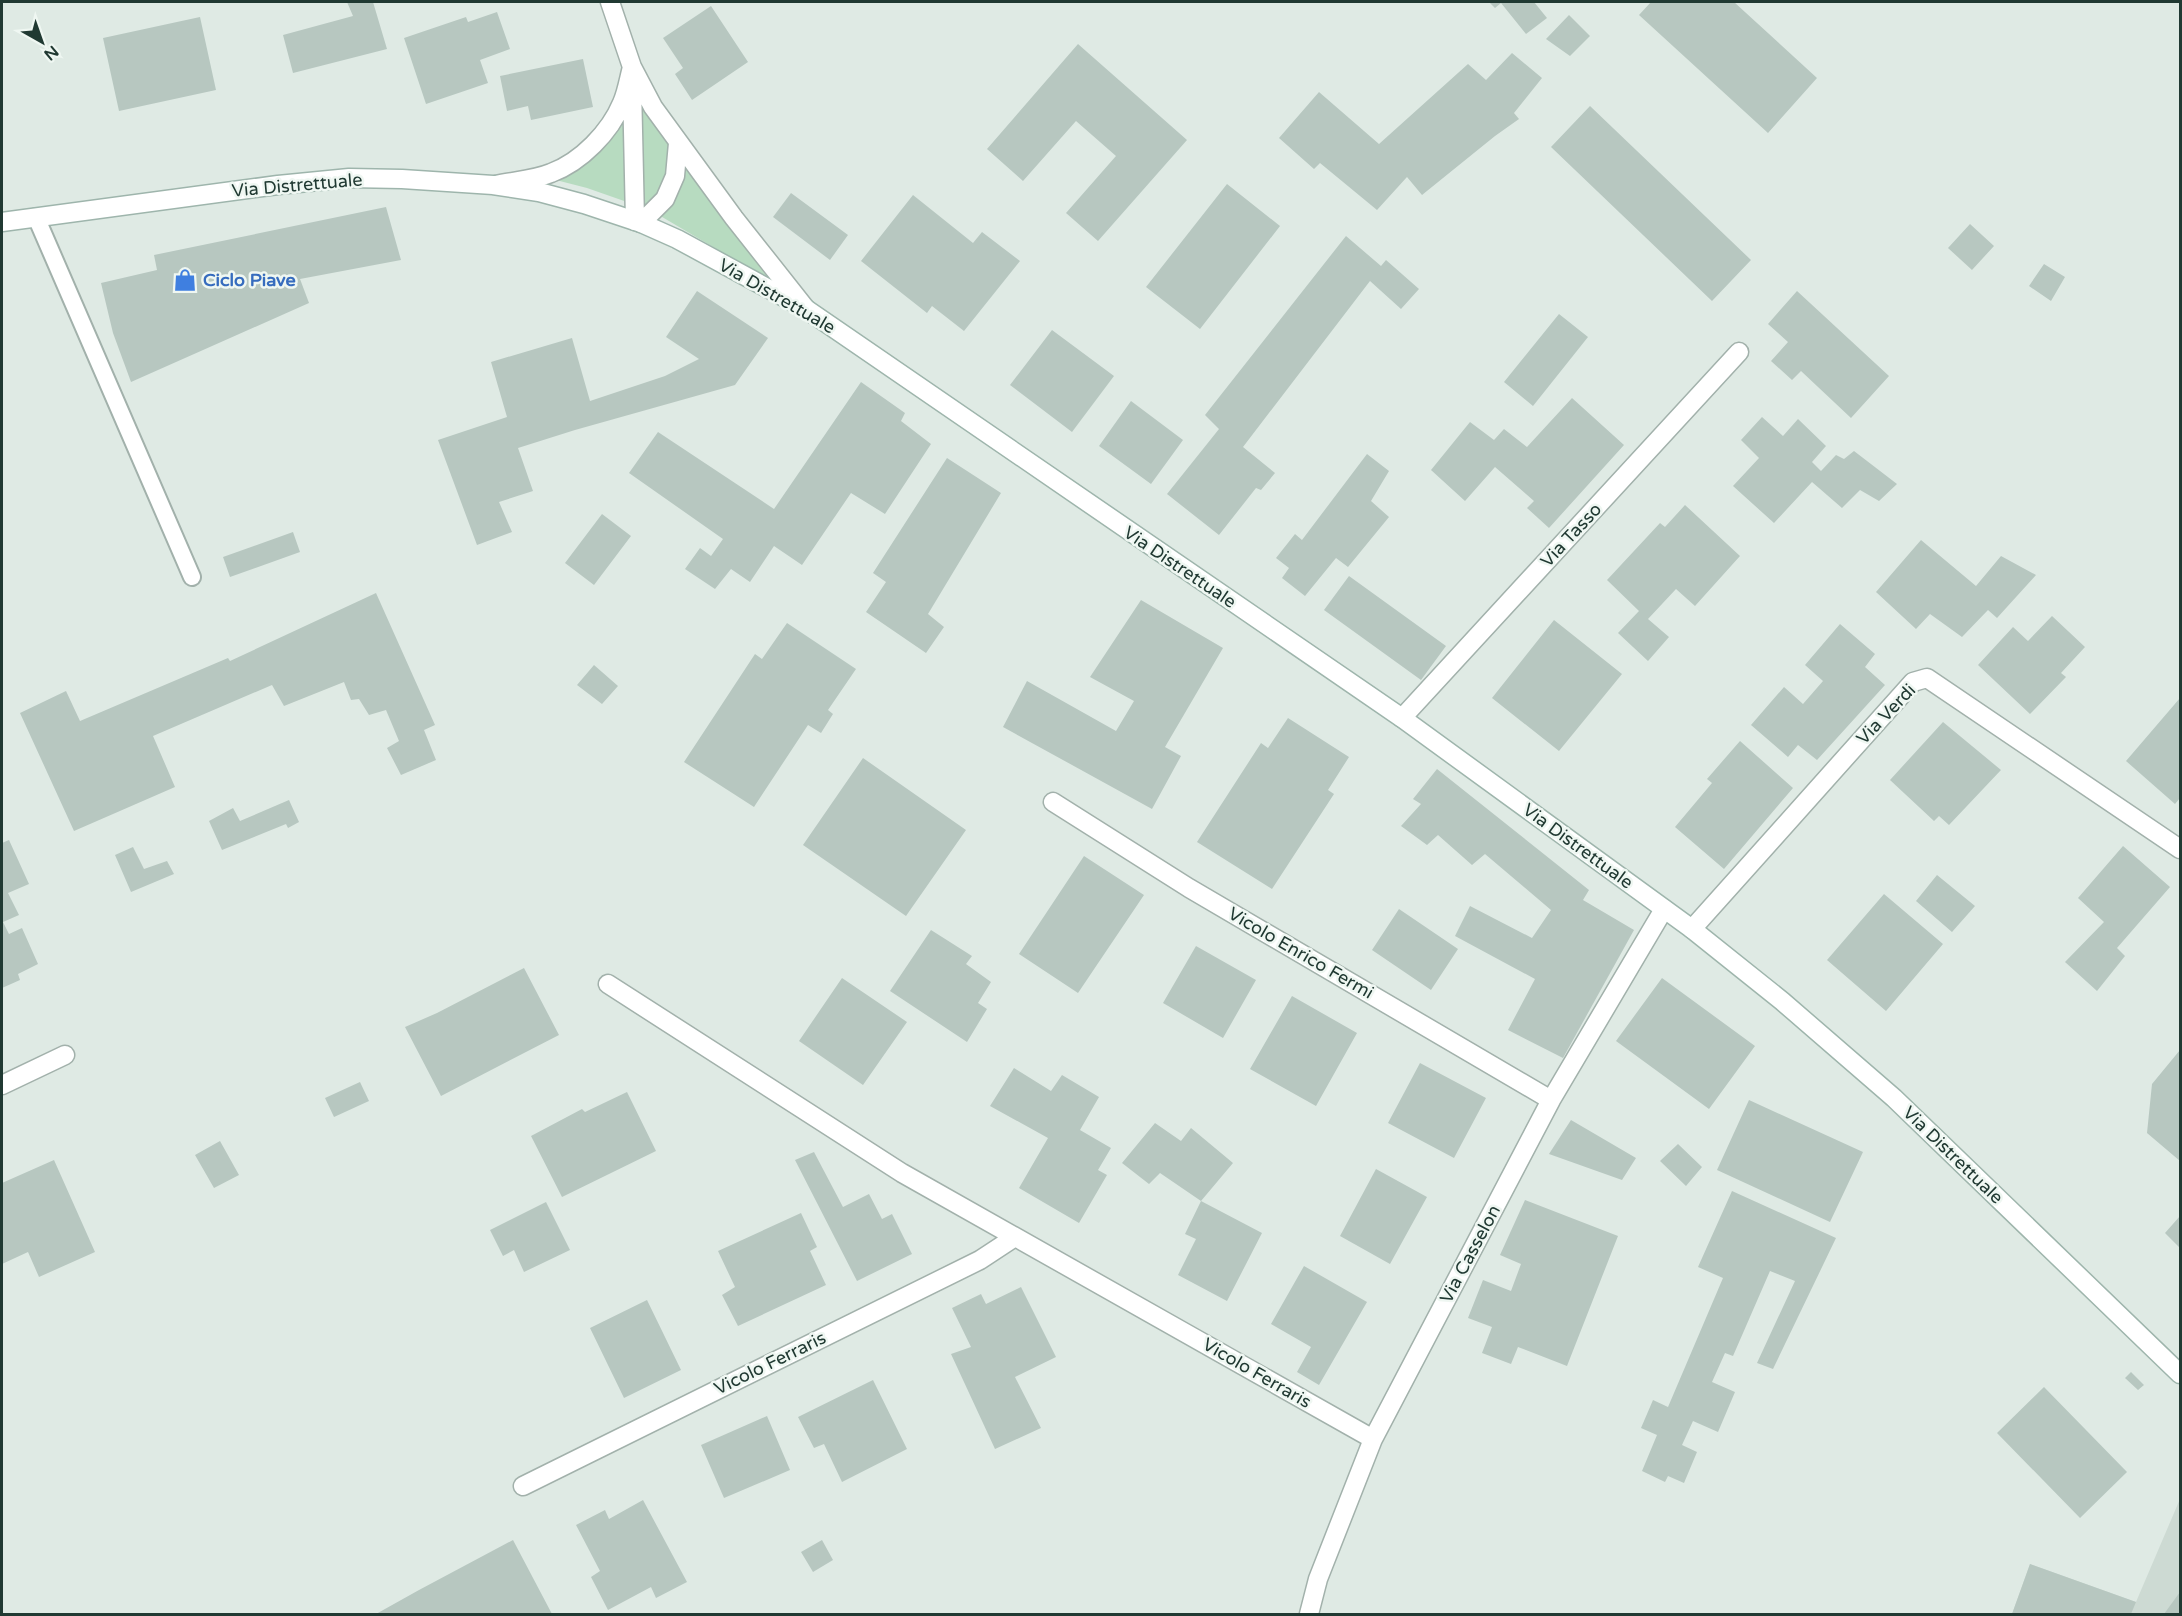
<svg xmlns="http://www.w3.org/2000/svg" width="2182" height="1616" font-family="'Varela Round',sans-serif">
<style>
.built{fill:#cddad3}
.green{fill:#b7dbc0}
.building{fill:#b7c7c0}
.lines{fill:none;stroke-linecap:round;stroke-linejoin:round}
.service-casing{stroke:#a2b1ab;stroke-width:20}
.minor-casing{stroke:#a2b1ab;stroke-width:21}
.tertiary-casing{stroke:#a2b1ab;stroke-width:21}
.secondary-casing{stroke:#9eb5ac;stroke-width:21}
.service{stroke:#fff;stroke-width:16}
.minor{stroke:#fff;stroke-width:18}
.tertiary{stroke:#fff;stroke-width:18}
.secondary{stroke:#fff;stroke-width:18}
.labels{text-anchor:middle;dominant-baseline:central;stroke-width:5;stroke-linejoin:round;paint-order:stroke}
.street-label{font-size:18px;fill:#203932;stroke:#eff7f2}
.shop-label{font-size:18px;font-weight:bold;fill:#366cbe;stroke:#eff7f2;text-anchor:start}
</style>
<rect width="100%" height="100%" fill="#dfeae4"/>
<path class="built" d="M2180,1499V1614H2012L2030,1564L2136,1602Z"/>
<path class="green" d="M637,87L672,144L669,174L660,197L646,211L640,209Z
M628,101L627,202L587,188L552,179Z
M682,157L783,288L657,214Z"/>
<path class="building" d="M347,2H373L387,49L293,73L283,35L353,16Z
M1489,2H1534L1547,18L1526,34L1501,3L1495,8Z
M1651,2H1734L1817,78L1768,133L1639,15Z
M711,6L748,62L692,100L675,74L683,68L663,38Z
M497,12L510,49L480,60L488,83L426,104L404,38L466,17L468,22Z
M1569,15L1590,36L1570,56L1546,39Z
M200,17L216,90L119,111L103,38Z
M1078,44L1187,140L1098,241L1066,213L1116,156L1076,121L1023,181L987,149Z
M1512,53L1542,78L1514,113L1519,119L1495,136L1422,195L1407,177L1377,210L1320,163L1314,169L1279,138L1319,92L1379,144L1468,64L1486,80Z
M583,59L593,107L531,120L528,106L507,111L500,76Z
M1590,106L1751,260L1712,301L1551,147Z
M1227,184L1280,226L1200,329L1146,287Z
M791,193L848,235L830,260L773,217Z
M913,195L973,243L982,232L1020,261L964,331L932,306L927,313L861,261Z
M386,207L401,260L300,279L309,303L131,382L113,333L101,283L157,270L154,255Z
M1970,224L1994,246L1972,270L1948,248Z
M1346,236L1381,266L1386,260L1419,289L1401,309L1370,281L1243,447L1275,473L1261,490L1256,488L1219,535L1167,494L1219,429L1205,415Z
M2044,264L2065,277L2051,301L2029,286Z
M697,291L768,338L735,385L575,430L518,448L533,491L499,502L512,532L477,545L438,440L507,417L491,362L572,338L590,401L665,376L699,359L666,337Z
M1797,291L1889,376L1851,418L1801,371L1792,380L1771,361L1788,342L1768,324Z
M1559,314L1588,337L1533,406L1504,382Z
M1052,330L1114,376L1072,432L1010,385Z
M861,382L905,413L901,421L931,444L885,514L851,493L802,565L774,546L750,582L731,569L715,589L685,569L700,548L711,556L723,539L629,473L658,432L774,509Z
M1572,398L1624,445L1549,528L1527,508L1534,501L1495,467L1465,501L1431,470L1470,422L1494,440L1504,429L1527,447Z
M1131,401L1183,440L1151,484L1099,446Z
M1762,417L1783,436L1798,419L1826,446L1812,462L1821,471L1836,455L1844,459L1854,451L1897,484L1879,501L1860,490L1842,508L1812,482L1774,523L1733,486L1759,458L1741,440Z
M1367,454L1389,471L1371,501L1389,517L1348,567L1336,558L1305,596L1282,578L1289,568L1276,558L1295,534L1302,540Z
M947,458L1001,493L928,614L944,627L926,653L866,612L886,582L873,573Z
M1685,505L1740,556L1695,606L1676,589L1648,619L1669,637L1648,661L1618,633L1639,611L1607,580L1660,523L1665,527Z
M602,514L631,536L594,585L565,563Z
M293,532L300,552L230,577L223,557Z
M1921,540L1976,586L2001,556L2036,575L1997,618L1988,610L1962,637L1930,614L1916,629L1876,592Z
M1349,576L1446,646L1421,680L1324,610Z
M376,593L435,725L424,730L436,760L401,775L387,748L399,741L386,710L369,715L359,699L351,700L344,682L284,706L272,685L153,736L175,787L74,831L20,713L66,691L80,721L228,658L230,661Z
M1141,600L1223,648L1165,747L1181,756L1152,809L1003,727L1027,681L1116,731L1134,701L1090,677Z
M2052,616L2085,647L2061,673L2066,677L2030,714L1978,665L2013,627L2028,641Z
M1554,620L1622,674L1559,751L1492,698Z
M787,623L856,669L828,710L833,714L821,733L808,725L754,807L684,762L755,654L762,659Z
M1840,624L1875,654L1865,667L1885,685L1817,760L1798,745L1788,757L1751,725L1784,687L1803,704L1823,681L1805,665Z
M594,665L618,686L602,704L577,685Z
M2180,698V798L2175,804L2126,761Z
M1288,718L1349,757L1328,790L1334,794L1272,889L1197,842L1261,743L1268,748Z
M1943,722L2001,770L1949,825L1939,816L1934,821L1890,780Z
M1740,741L1793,788L1724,869L1675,827L1712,783L1707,779Z
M863,758L966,830L906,916L803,845Z
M1437,769L1589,890L1583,900L1634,930L1563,1058L1508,1030L1535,979L1455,936L1470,906L1532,938L1551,910L1485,854L1472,865L1438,835L1427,845L1401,826L1421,804L1413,799Z
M289,800L299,822L288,828L286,824L222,850L209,821L233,808L240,821Z
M9,840L29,884L8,893L19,915L3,922L9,934L22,928L38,964L18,974L20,980L2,988V843Z
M2123,846L2170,887L2117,948L2125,956L2097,991L2065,962L2104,922L2078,898Z
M133,847L144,869L167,861L174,874L131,892L115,855Z
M1084,856L1144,895L1078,993L1019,954Z
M1937,875L1975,906L1952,932L1916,901Z
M1884,894L1943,944L1886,1011L1827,960Z
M1399,909L1458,949L1431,990L1372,950Z
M931,930L972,956L966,964L991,982L978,1003L987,1009L967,1042L890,991Z
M1196,946L1256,980L1223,1038L1163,1003Z
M524,968L559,1035L441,1096L405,1027L437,1013Z
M842,978L907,1022L863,1085L799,1041Z
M1662,978L1755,1046L1709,1109L1616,1041Z
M1292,996L1357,1033L1316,1106L1250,1069Z
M2180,1050V1104L2179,1106L2180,1108V1161L2147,1133L2152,1084Z
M1420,1063L1486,1098L1454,1158L1388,1123Z
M1014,1068L1051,1091L1062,1075L1099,1097L1080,1130L1111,1148L1098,1170L1107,1175L1079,1223L1019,1188L1048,1138L990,1106Z
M360,1082L369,1101L334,1117L325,1098Z
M627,1092L656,1151L562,1197L531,1136L582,1109L585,1112Z
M1749,1100L1863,1152L1830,1222L1717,1170Z
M1571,1120L1636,1158L1622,1180L1549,1154Z
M1155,1123L1181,1141L1191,1128L1233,1163L1201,1201L1262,1233L1227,1301L1178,1275L1196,1239L1185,1234L1201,1201L1160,1173L1149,1184L1122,1163Z
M220,1141L239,1175L214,1188L195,1155Z
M1678,1144L1702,1167L1686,1186L1660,1161Z
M814,1152L843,1207L869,1194L882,1219L892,1214L912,1254L857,1281L795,1160Z
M54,1160L95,1252L39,1277L28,1252L2,1264V1183Z
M1376,1169L1427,1197L1390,1264L1340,1236Z
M1732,1191L1836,1238L1773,1369L1757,1363L1795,1281L1770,1271L1733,1356L1725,1353L1712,1382L1735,1392L1718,1432L1693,1421L1682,1445L1697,1452L1684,1483L1668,1476L1665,1482L1642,1471L1657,1435L1641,1428L1653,1400L1668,1407L1723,1278L1698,1267Z
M1525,1200L1618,1236L1567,1366L1518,1347L1511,1364L1482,1353L1492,1327L1468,1318L1483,1280L1511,1291L1521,1264L1500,1255Z
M546,1202L570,1250L524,1272L514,1250L503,1256L490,1230Z
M801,1213L817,1247L810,1251L826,1285L738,1326L722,1295L735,1287L718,1251Z
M2180,1216V1248L2165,1233Z
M1304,1266L1367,1302L1319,1385L1297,1372L1311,1347L1271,1324Z
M1021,1287L1056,1357L1015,1377L1041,1428L995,1449L951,1354L971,1347L952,1308L981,1294L986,1304Z
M647,1300L681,1370L624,1398L590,1328Z
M2131,1372L2144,1385L2138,1390L2125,1378Z
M873,1380L907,1449L842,1482L824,1444L814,1448L798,1417Z
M2044,1387L2127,1472L2080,1518L1997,1433Z
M767,1416L790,1470L724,1498L701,1445Z
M643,1500L687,1582L656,1598L651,1587L608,1610L591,1577L600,1571L576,1525L605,1510L609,1519Z
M513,1540L552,1614H376L419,1590Z
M822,1540L833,1560L813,1572L801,1552Z
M2030,1564L2136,1602L2131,1614H2012Z
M2180,1592V1614H2164Z"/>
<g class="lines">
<g class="service-casing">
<path id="service" d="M36,217L192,577"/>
</g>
<g class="minor-casing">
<path id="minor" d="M1402,718L1739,352
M1053,802L1189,888L1551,1100
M1692,929L1913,682L1927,678L2180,849
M608,984L902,1173L1373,1439
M2,1085L65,1055
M523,1486L980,1260L1015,1237
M1309,1614L1318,1579L1373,1439L1551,1100L1664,909"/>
</g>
<g class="tertiary-casing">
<path id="tertiary" d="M610,2L632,67L653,107L734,218L806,309
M632,86L635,221
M496,185C514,181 534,180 551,173C581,162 610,132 622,103C627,92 629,78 632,67
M641,223L665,199L675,176L678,143"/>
</g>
<g class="secondary-casing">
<path id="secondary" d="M2,222L278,185L349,178L402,179L493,185L539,192L584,204L641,223L677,239L806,309L1402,718L1692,929L1782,1001L1894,1098L2180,1374"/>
</g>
<use href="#service" class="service"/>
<use href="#minor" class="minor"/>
<use href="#tertiary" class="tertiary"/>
<use href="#secondary" class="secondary"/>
</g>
<defs>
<g id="shop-bare" transform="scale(1.8)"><path d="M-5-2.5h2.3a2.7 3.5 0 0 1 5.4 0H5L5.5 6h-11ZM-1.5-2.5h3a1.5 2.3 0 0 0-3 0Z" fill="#3f7fe0" stroke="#eff7f2" stroke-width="2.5" paint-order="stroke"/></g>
</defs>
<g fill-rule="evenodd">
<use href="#shop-bare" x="185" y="280"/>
</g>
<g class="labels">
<g class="street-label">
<text transform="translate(297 185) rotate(-5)">Via Distrettuale</text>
<text transform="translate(777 296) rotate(30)">Via Distrettuale</text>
<text transform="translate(1571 535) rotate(-47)">Via Tasso</text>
<text transform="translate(1180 567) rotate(34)">Via Distrettuale</text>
<text transform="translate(1886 714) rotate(-46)">Via Verdi</text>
<text transform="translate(1578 846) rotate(36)">Via Distrettuale</text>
<text transform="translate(1301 953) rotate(30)">Vicolo Enrico Fermi</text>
<text transform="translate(1953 1155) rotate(44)">Via Distrettuale</text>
<text transform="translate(1470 1254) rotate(-62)">Via Casselon</text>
<text transform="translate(770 1363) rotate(-26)">Vicolo Ferraris</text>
<text transform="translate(1257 1373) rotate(30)">Vicolo Ferraris</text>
</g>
<g class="shop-label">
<text x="203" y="280">Ciclo Piave</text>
</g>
</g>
<rect width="2182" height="1616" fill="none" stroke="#203932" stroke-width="6"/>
<g transform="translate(42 42) rotate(140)" stroke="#eff7f2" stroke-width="4.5" paint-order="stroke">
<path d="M0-4.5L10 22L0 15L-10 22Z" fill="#203932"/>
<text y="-9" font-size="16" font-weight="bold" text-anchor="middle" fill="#203932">N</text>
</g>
</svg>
